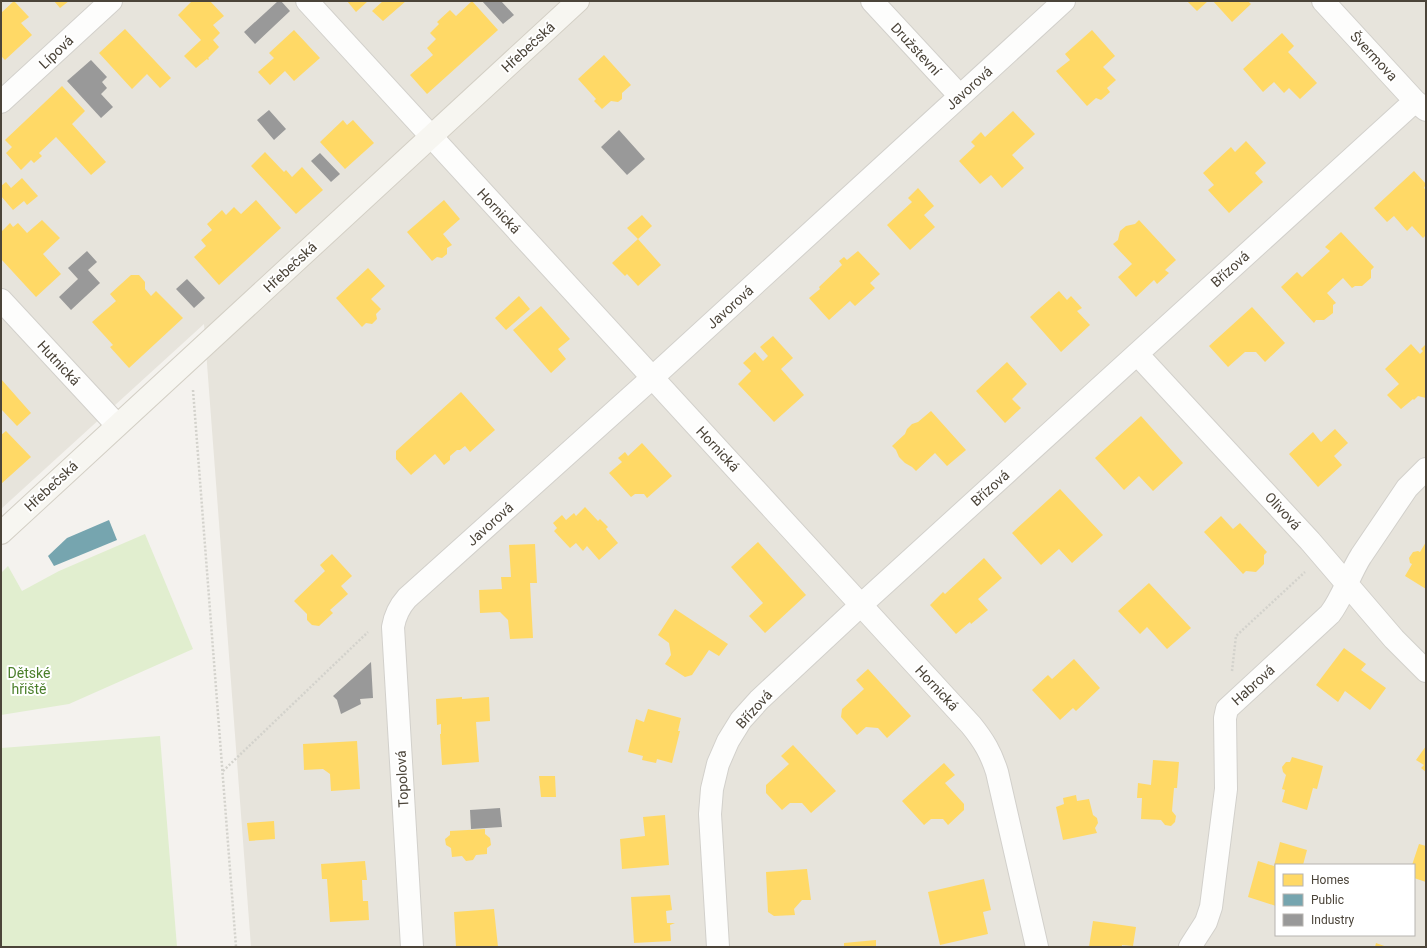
<svg xmlns="http://www.w3.org/2000/svg" width="1427" height="948" font-family="Roboto,sans-serif">
<style>
.residential{fill:#e7e4dc;fill-rule:evenodd}
.green{fill:#e1eecf}
.homes{fill:#ffd966}
.public{fill:#76a5af}
.industry{fill:#999}
.lines{fill:none;stroke-linecap:round;stroke-linejoin:round}
.street-casing{stroke:#d2d0cb;stroke-width:24}
.secondary-casing{stroke:#d3cfc5;stroke-width:24}
.path{stroke:#d3d2cc;stroke-width:2.5;stroke-dasharray:2 2;stroke-linecap:butt}
.street{stroke:#fdfdfc;stroke-width:22}
.secondary{stroke:#f7f6f1;stroke-width:22}
.labels{text-anchor:middle;dominant-baseline:central;stroke-width:4;stroke-linejoin:round;paint-order:stroke}
.street-label{font-size:14px;fill:#4b4439;stroke:#fff}
.park-label{font-size:14px;fill:#4a7f2a;stroke:#fff}
</style>
<rect width="100%" height="100%" fill="#f4f2ee"/>
<path class="residential" d="M1,1H1426V947H251L204,324L1,509ZM1276,865H1414V935H1276Z"/>
<path class="green" d="M145,534L193,649L69,704L1,715V573L8,566L22,591L59,571Z
M160,736L177,947H1V748Z"/>
<path class="homes" d="M14,1L29,17L21,23L32,35L5,60L1,56V13Z
M54,1H69L60,8Z
M190,1H210L224,16L213,25L220,33L213,40L219,47L208,58L209,59L208,60L207,59L196,68L184,56L201,40L178,15L191,2Z
M347,1H368L356,12Z
M383,1H406L383,21L372,11Z
M472,1L498,30L427,94L410,75L433,55L427,48L436,39L430,33L439,24L437,22L450,10L456,16Z
M1187,1H1208L1197,11Z
M1213,1H1248L1251,4L1232,22Z
M125,29L171,78L160,88L147,74L132,89L99,53Z
M294,30L320,58L294,81L285,71L270,85L258,72L274,58L269,53Z
M1092,30L1115,56L1103,67L1116,80L1107,88L1110,92L1101,100L1096,98L1087,106L1056,71L1070,60L1065,54Z
M1282,33L1294,46L1288,52L1317,83L1300,99L1289,88L1284,93L1274,82L1263,92L1243,69Z
M604,55L631,85L622,93V99L618,102L611,101L602,109L594,101L596,99L578,79Z
M62,86L85,111L72,124L106,162L91,175L56,137L39,153L42,156L34,163L31,160L21,170L6,153L12,147L5,140Z
M1013,111L1035,134L1012,155L1024,168L1002,188L991,175L980,184L959,161L975,146L971,142L981,132L985,137Z
M343,120L347,125L353,120L374,143L345,169L320,142Z
M1246,141L1266,163L1255,173L1263,182L1229,213L1208,190L1214,185L1203,173L1231,147L1235,152Z
M265,152L284,172L286,170L292,177L302,167L323,190L296,214L251,166Z
M1414,171L1426,184L1424,188L1426,190V235L1423,238L1412,226L1407,231L1394,216L1387,222L1374,208Z
M22,178L38,196L27,205L24,201L13,210L1,196V186L6,182L11,188Z
M918,188L934,206L924,215L935,227L910,250L887,225L912,202L908,198Z
M256,200L281,228L219,285L194,257L206,246L201,240L212,230L207,224L222,210L226,215L234,207L241,214Z
M444,200L460,219L443,234L452,245L447,248V254L442,258L437,257L432,261L407,232Z
M642,215L652,226L638,239L627,228Z
M42,220L60,238L43,254L61,274L36,297L1,259V232L10,223L13,227L18,223L27,233Z
M1139,220L1176,260L1165,270L1169,273L1157,284L1154,280L1136,297L1118,277L1132,264L1113,244L1118,240L1120,231L1126,226L1135,224Z
M1341,232L1374,267L1371,270V278L1362,286H1355L1352,288L1343,278L1327,293L1336,303L1333,305V313L1324,320H1316L1314,323L1281,287L1297,272L1302,277L1330,251L1325,247Z
M638,239L661,265L638,286L627,274L625,276L612,263Z
M858,251L880,274L870,283L875,288L855,306L850,301L829,320L809,298L820,289L819,287L842,265L839,261L844,257L847,260Z
M368,268L385,286L371,299L381,309L376,314L377,319L372,324L366,323L362,327L336,298Z
M131,275H139L145,282V289L151,296L156,291L183,318L129,368L110,347L113,345L92,322L116,301L110,294Z
M1059,291L1067,300L1071,296L1082,308L1077,311L1090,325L1061,352L1030,317Z
M519,296L530,309L506,330L495,318Z
M541,306L570,339L558,349L566,359L551,373L513,330Z
M1252,307L1285,343L1265,362L1256,352H1245L1228,367L1209,346Z
M773,336L793,358L781,369L804,395L774,422L738,384L751,371L743,363L755,352L763,361L768,356L760,347Z
M1411,344L1420,354L1423,351L1421,349L1426,344V398L1418,396L1414,400L1413,399L1401,409L1387,395L1399,384L1385,369Z
M1007,362L1027,384L1012,399L1021,408L1005,423L976,391Z
M1,379L31,413L17,426L1,409Z
M461,392L495,430L470,452L465,446L460,450H457L450,456V460L444,465L435,454L411,475L396,459V451Z
M931,411L966,450L947,466L935,453L916,471L912,467L905,463L899,457L896,450L892,446L905,434L907,429L912,424L918,422Z
M1141,416L1183,463L1153,491L1139,476L1124,490L1095,458Z
M1335,429L1348,443L1334,456L1342,465L1318,487L1289,454L1313,432L1321,442Z
M6,431L31,457L1,484V435Z
M642,443L672,476L647,498L644,494H635L631,497L609,473L622,462L618,458L625,452L628,456Z
M1060,489L1103,535L1072,563L1059,549L1041,565L1012,533Z
M585,507L598,521L600,519L608,527L606,529L618,543L599,560L587,546L583,551L576,543L570,548L554,531L557,528L553,523L562,515L566,520L574,513L576,516Z
M1221,516L1233,529L1240,523L1267,552L1264,555V564L1256,572L1246,571L1243,574L1204,532Z
M758,542L806,595L765,633L749,616L763,603L731,567Z
M1426,542V589L1405,576L1412,564L1410,563L1409,558L1413,552L1418,551L1420,552Z
M535,544L537,583H530L533,638L510,639L508,620L500,612L480,613L479,590L502,589L501,577H511L509,545Z
M332,554L352,576L341,586L348,594L330,610L333,613L319,626L312,625L307,620V614L294,601L325,571L320,565Z
M984,558L1002,578L978,599L988,610L971,624L970,622L956,634L930,605L943,592L945,594Z
M1149,583L1191,628L1167,649L1147,627L1140,634L1118,611Z
M675,609L728,644L719,656L709,650L692,675L685,677L665,664L671,655L669,643L658,635Z
M1344,648L1366,664L1361,670L1386,688L1370,710L1345,691L1338,702L1316,685Z
M1074,659L1100,688L1076,711L1073,708L1060,720L1032,690L1048,675L1052,679Z
M868,669L911,716L887,738L878,728L866,727L857,735L841,717L842,709L864,689L856,680Z
M462,697V699L489,697L490,721L476,722L479,762L442,765L440,734H441V724L437,725L436,699Z
M648,709L681,718L678,731H680L672,763L657,759L656,763L642,760L643,756L628,752L636,719L644,722Z
M357,741L360,789L331,791L330,774L323,769L304,770L303,744Z
M793,745L836,791L811,813L802,803H790L782,810L766,793V785L789,764L781,756Z
M1426,746V772L1421,768L1424,765L1416,760Z
M1292,757L1323,766L1317,789L1313,788L1307,810L1282,802L1285,790L1282,789L1286,775L1283,772L1282,767L1286,762H1290Z
M1153,760L1179,762L1177,788H1174L1172,811L1176,816L1175,822L1171,826L1165,825L1161,820L1141,819L1142,798H1137L1138,783L1151,785Z
M944,763L955,775L945,783L964,804V810L948,825L943,819H931L924,825L902,801Z
M539,776H555L556,797H541Z
M1076,795L1077,801L1089,799L1093,815L1097,818L1098,823L1095,828L1097,833L1063,840L1056,807L1064,804L1063,798Z
M665,815L669,865L622,869L620,839L645,836L643,817Z
M274,821L275,839L249,841L247,823Z
M485,829V834L490,838L491,845L487,848V854L476,855L473,860L466,861L462,856L452,857L451,848L446,845L445,839L450,835V831Z
M1280,842L1307,850L1303,865H1276V906L1248,897L1258,861L1274,866Z
M1419,844L1426,846V882L1414,878V865H1412Z
M365,861L367,880H362L363,901H368L369,920L330,922L327,879H322L321,864Z
M807,869L811,900H802L794,909L795,915L774,916L768,912L766,872Z
M984,879L991,910L983,912L988,934L940,945L928,892Z
M670,895L672,910L666,911L667,923H675L670,925L671,941L634,943L631,897Z
M494,909L498,947H456L454,912Z
M1093,921L1136,927L1133,946L1122,945V947H1089Z
M876,940V947H844V943Z
M1376,943L1387,947H1375Z"/>
<path class="public" d="M109,520L117,540L54,566L48,556L67,538Z"/>
<path class="industry" d="M278,1H281L290,11L255,44L244,32Z
M482,1H501L514,15L503,24Z
M91,60L107,77L102,82L107,88L101,94L113,107L101,118L67,81Z
M269,110L286,129L274,140L257,120Z
M619,130L645,159L627,175L601,147Z
M320,153L340,174L331,182L311,161Z
M87,251L97,262L88,270L100,283L71,310L59,297L78,279L68,268Z
M187,279L205,298L194,308L176,289Z
M371,662L373,698L360,699L361,704L341,714L337,700L333,696Z
M500,808L502,827L471,829L470,810Z"/>
<g class="lines">
<g class="street-casing">
<path id="street" d="M307,1L971,725C984,741 991,753 997,772L1037,947
M872,1L960,96
M1323,1L1415,101L1426,110
M1,102L111,1
M1,300L117,425
M1137,354L1310,541L1394,639L1426,671
M412,947L393,627C395,615 399,607 407,598L652,378L1064,1
M718,947L710,814L712,789L718,764L728,741L741,720L759,700L861,605L1415,101
M1190,947L1206,922L1211,907L1226,789L1225,718L1227,709L1330,614C1343,597 1349,575 1361,556L1407,488L1426,469"/>
</g>
<g class="secondary-casing">
<path id="secondary" d="M1,533L578,1"/>
</g>
<path class="path" d="M193,390L236,947
M1232,671L1236,636L1305,572
M223,771L368,632"/>
<use href="#street" class="street"/>
<use href="#secondary" class="secondary"/>
</g>
<g class="labels">
<g class="street-label">
<text transform="translate(528 47) rotate(-43)">Hřebečská</text>
<text transform="translate(916 49) rotate(47)">Družstevní</text>
<text transform="translate(56 52) rotate(-43)">Lípová</text>
<text transform="translate(1374 56) rotate(47)">Švermova</text>
<text transform="translate(969 88) rotate(-42)">Javorová</text>
<text transform="translate(499 211) rotate(47)">Hornická</text>
<text transform="translate(290 267) rotate(-43)">Hřebečská</text>
<text transform="translate(1230 269) rotate(-42)">Břízová</text>
<text transform="translate(730 307) rotate(-42)">Javorová</text>
<text transform="translate(59 363) rotate(47)">Hutnická</text>
<text transform="translate(718 449) rotate(47)">Hornická</text>
<text transform="translate(51 486) rotate(-43)">Hřebečská</text>
<text transform="translate(990 488) rotate(-42)">Břízová</text>
<text transform="translate(1283 511) rotate(47)">Olivová</text>
<text transform="translate(490 524) rotate(-42)">Javorová</text>
<text transform="translate(1253 685) rotate(-42)">Habrová</text>
<text transform="translate(937 688) rotate(47)">Hornická</text>
<text transform="translate(754 709) rotate(-48)">Břízová</text>
<text transform="translate(402 779) rotate(-93)">Topolová</text>
</g>
<g class="park-label">
<text x="29" y="673">Dětské<tspan x="29" dy="16">hřiště</tspan></text>
</g>
</g>
<rect width="1427" height="948" fill="none" stroke="#4b4439" stroke-width="4"/>
<rect x="1275" y="864" width="140" height="72" fill="#ffffff" stroke="#b7b4b0"/>
<rect x="1283" y="874" width="20" height="12" fill="#ffd966" stroke="#b7b4b0"/>
<text x="1311" y="884" font-size="12" fill="#4b4439">Homes</text>
<rect x="1283" y="894" width="20" height="12" fill="#76a5af" stroke="#b7b4b0"/>
<text x="1311" y="904" font-size="12" fill="#4b4439">Public</text>
<rect x="1283" y="914" width="20" height="12" fill="#999999" stroke="#b7b4b0"/>
<text x="1311" y="924" font-size="12" fill="#4b4439">Industry</text>
</svg>
